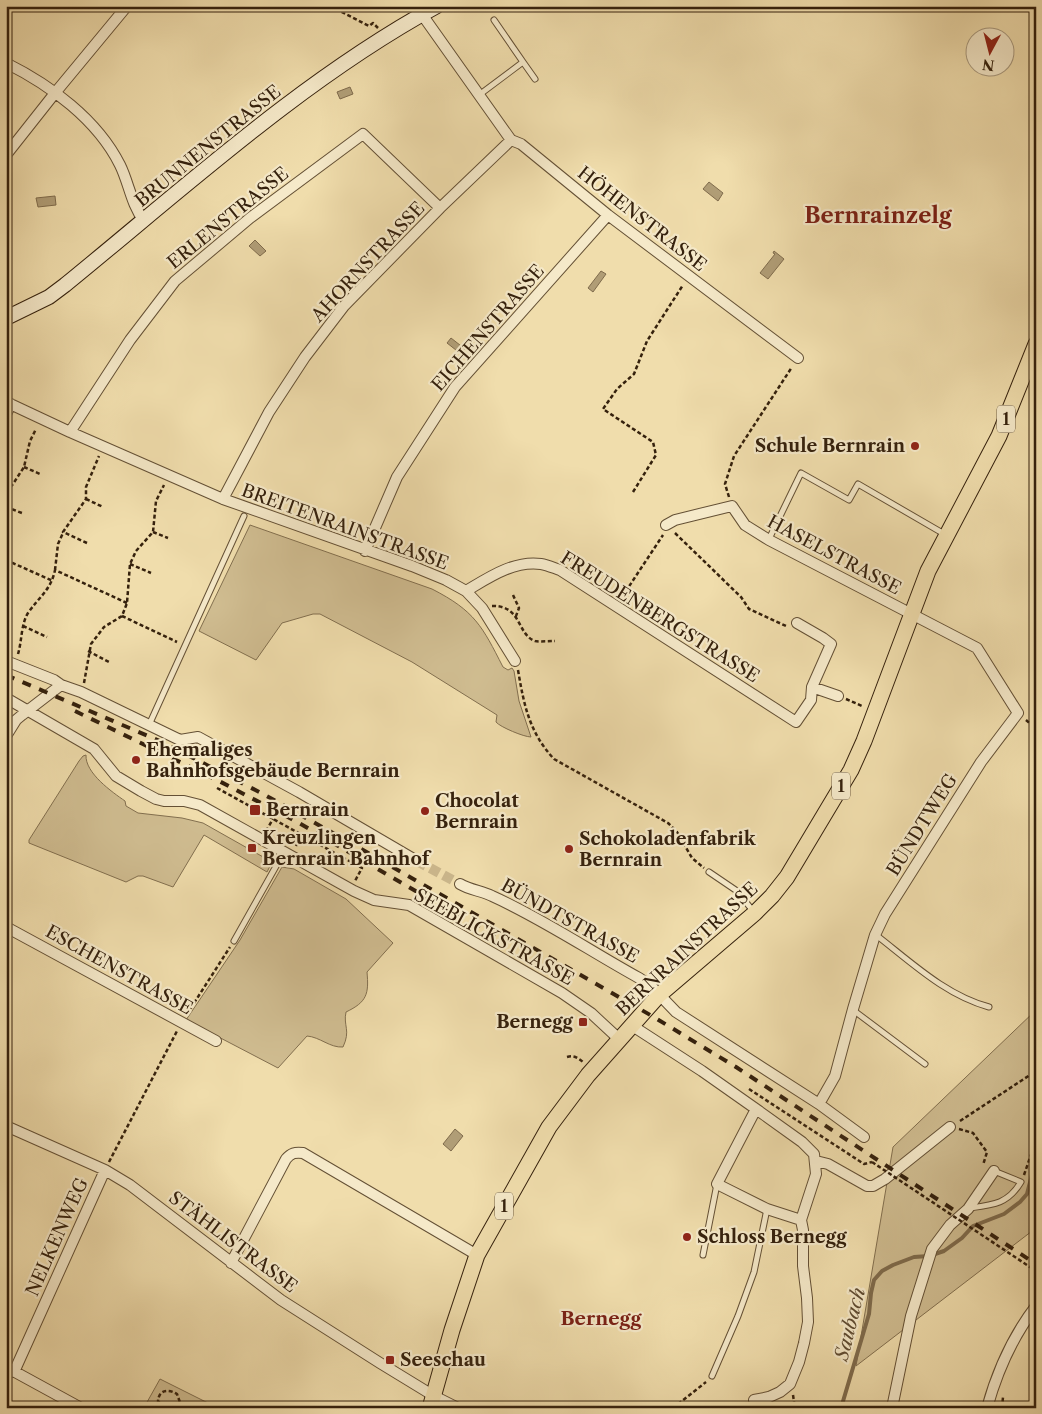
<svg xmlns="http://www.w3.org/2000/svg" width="1042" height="1414" font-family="'Libre Caslon Text',serif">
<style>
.green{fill:#d0bd91;stroke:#826f4f}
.water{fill:#b09d76;stroke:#7f6b4c}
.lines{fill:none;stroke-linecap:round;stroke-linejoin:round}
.stream{stroke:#7f6b4c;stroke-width:4}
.street-tunnel{stroke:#cbb78c;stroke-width:10;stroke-dasharray:10 5;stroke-linecap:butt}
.lane-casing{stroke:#645035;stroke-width:7}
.street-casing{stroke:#645035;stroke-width:12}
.secondary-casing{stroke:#35210d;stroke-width:16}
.primary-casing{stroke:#35210d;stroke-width:17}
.path{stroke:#35210d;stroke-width:2.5;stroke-dasharray:4 2.5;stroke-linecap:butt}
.lane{stroke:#f5e9c9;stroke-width:5}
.street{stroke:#f5e9c9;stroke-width:10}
.secondary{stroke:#f5e9c9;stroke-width:14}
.primary{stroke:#f0ddac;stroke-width:15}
.rail{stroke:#35210d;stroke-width:4;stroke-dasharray:9 9;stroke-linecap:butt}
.path-bridge{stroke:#35210d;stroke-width:2.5;stroke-dasharray:4 2.5;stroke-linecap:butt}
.poi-dot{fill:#8f2418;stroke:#f5e9c9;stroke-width:2}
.labels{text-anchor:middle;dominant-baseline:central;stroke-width:4.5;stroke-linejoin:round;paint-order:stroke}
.shield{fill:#f5e9c9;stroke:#6f5d45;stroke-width:1}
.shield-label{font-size:16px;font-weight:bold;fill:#35210d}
.street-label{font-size:18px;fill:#35210d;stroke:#f5e9c9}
.poi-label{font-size:18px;font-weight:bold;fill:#35210d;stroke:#f5e9c9;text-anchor:start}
.neighbourhood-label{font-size:19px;font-weight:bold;fill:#7a1f14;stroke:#f5e9c9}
.water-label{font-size:19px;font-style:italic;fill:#604c32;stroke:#f5e9c9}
.district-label{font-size:22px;font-weight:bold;fill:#7a1f14;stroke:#f5e9c9}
</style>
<rect width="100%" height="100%" fill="#f0ddac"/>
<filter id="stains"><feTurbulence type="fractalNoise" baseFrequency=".004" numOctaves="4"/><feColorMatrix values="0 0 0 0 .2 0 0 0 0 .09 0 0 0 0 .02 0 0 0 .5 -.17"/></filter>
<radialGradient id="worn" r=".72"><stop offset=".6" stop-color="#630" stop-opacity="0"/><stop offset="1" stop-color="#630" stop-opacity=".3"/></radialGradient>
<path class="green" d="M250,525L432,589C475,611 482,626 503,667L508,670L512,668L514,671L519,701L531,737C524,737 500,727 496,722L497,715L412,662L320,614H313L282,623L256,660L199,631Z
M86,755C85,773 112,792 125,801L126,806L138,813L182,818L203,823L272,862L267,872L204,835L173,887L143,876H138L126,882L29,843V840L79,761L83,756Z
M282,867L294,869L346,899L393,943L367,972C369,994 367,1002 346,1012C343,1026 351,1030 343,1047C330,1048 320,1037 307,1036L278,1068L186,1020L240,940Z
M1036,1010V1228L856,1366L893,1147Z
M160,1379L218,1408H152L146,1404Z"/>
<path class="water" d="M350,87L353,94L340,99L337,92Z
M709,182L723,193L718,201L703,189Z
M55,196L56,205L38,207L36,198Z
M255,240L266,251L260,256L249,246Z
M774,251L784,259L768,279L760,273L775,254L773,253Z
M601,271L606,274L593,292L588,288Z
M451,338L465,349L461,354L447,343Z
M455,1129L463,1136L451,1151L443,1144Z"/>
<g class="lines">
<path class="stream" d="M841,1408L869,1314L871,1293L874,1280L882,1271L893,1265L914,1257L929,1256L944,1251L962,1238L973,1226L1004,1214L1020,1202L1027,1194L1036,1159"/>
<path class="street-tunnel" d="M417,861L460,884"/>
<g class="lane-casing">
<path id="lane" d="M494,20L523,62
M479,95L523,62L535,79
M769,539L801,473L849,500L858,484L946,535
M149,725L244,516
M709,872L737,891L753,911
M876,935C911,962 945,995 989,1007
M234,941L284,852
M853,1010L925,1064
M969,1208C993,1205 1008,1204 1021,1182L994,1171
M703,1255L717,1184
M712,1376L738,1316L754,1272L767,1209"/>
</g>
<g class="street-casing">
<path id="street" d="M416,6L511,140L521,144L608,215L798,358
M6,63C50,85 97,119 120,165C129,183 131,204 144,221
M6,155L55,93L127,6
M6,402L70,432L223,499L412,566L446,580L466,591L482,608L515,661
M6,414L11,404
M70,432L130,340L175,281L250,218L363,134L440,208
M223,499L269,412L305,357L344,306L440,208L511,140
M365,551L397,477L455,387L608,215
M466,591C488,578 514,560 541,564C547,565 554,568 560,570L796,722L811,700L812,687L831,644L823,638L797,623
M6,661L54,680L61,685L81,692L180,740L198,737L299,792L417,861
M812,687L838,696
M6,698L94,749L116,776L141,791L156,799L164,801H184L200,805L354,891L374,900L409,905L562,993L591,1013L619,1039
M6,736L16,720L22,715L61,685
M460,884C470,890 482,891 492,896C543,919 590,951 639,978L651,986L676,1012L819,1104L835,1076L853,1009L875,935L885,914L981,762L1018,713L977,648L769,540L745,525L732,506L675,520L666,525
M6,927L216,1041
M631,1025L702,1071L756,1109L802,1142L814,1154L816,1174L801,1220L803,1230V1266L807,1298L808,1322L804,1343L799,1362L790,1384L780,1392L769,1397L754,1400
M819,1104L864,1137
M756,1109L717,1184L767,1209L801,1220
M6,1126L105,1170L130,1185L281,1300L380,1363L434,1396L458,1408
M816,1161L828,1164L867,1186H873L885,1179L950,1127
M231,1263L286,1159C291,1153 295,1152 303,1153L477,1255
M6,1367L81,1408
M14,1372L105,1170
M892,1408L911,1316L932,1249L950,1225L968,1209L994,1171
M987,1408C997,1372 1013,1336 1036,1306"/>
</g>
<g class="secondary-casing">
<path id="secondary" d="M6,318L49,297L65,285C183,189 303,79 437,6"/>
</g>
<g class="primary-casing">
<path id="primary" d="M430,1408L452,1330L477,1255L549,1127L588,1075L659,995L755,913L772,896L787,877L851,770L864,741L928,571L999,436L1036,344"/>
</g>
<path class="path" d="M330,6L369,26L373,23L378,28
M24,467L40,474
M6,492L13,484L24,467L30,441L36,429
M633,492L656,455L653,442L603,409L617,389L634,374L647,341L683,285
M729,497L725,484L734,456L792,367
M86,499L103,507
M6,507L22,513
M153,532L168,538
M675,533L741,597L749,609L786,626
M87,543L63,532L86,499V487L99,456
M6,560L53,581
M130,564L151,573
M55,570L58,544L63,533
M513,595L519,608L516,616
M622,597L663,535
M492,606C522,605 517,635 535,641C540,642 550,641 555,641
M122,616L177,642
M23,626L47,637
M88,651L109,662
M18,654C22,641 21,624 28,613C39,597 51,590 55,570L127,603
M518,670C524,705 529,732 554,759L668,823L677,832L692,858L704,868
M84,683L91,644L104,627L122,616L127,603L130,564L136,551L153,532L156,501L164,485
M846,699L862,706
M1026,720L1036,729
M217,788L362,868L355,881
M266,831L273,819
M296,846L302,835
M187,1014L230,947
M567,1057C574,1055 578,1058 583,1062
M749,1089L864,1164L872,1162
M960,1121L1036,1071
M959,1129L973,1133L987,1152L983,1165
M109,1162L177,1031
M1024,1175L1036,1140
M793,1395L795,1408
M164,1408L158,1401C159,1389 169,1389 177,1394L182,1408
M673,1408L706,1382
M1002,1408L1003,1397"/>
<use href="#lane" class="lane"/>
<use href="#street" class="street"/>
<use href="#secondary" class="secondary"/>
<use href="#primary" class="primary"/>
<path class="rail" d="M6,675L162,742L265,795L356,846L652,1016L736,1067L1036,1264
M75,711L219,781L299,823L436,903L499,936"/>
<path class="path-bridge" d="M872,1162L1036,1271"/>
</g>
<g class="poi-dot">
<circle cx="915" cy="446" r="5"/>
<circle cx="136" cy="760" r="5"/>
<rect x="249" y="804" width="12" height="12" rx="2.5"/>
<circle cx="425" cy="811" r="5"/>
<rect x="247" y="843" width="10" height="10" rx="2.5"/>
<circle cx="569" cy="849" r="5"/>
<rect x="578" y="1017" width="10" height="10" rx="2.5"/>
<circle cx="687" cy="1237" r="5"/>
<rect x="385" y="1355" width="10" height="10" rx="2.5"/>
</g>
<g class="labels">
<g class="shield">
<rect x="997" y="405.5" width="18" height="27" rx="4"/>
<rect x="832" y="772.5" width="18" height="27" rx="4"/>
<rect x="495" y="1192.5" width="18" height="27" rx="4"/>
</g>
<g class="shield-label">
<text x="1006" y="419">1</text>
<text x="841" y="786">1</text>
<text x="504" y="1206">1</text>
</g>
<g class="street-label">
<text transform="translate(208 146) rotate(-39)">BRUNNENSTRASSE</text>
<text transform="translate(228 218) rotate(-39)">ERLENSTRASSE</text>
<text transform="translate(642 219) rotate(38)">HÖHENSTRASSE</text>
<text transform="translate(368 262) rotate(-47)">AHORNSTRASSE</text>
<text transform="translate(488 328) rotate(-49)">EICHENSTRASSE</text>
<text transform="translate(345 527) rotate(20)">BREITENRAINSTRASSE</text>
<text transform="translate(834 555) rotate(28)">HASELSTRASSE</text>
<text transform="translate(660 617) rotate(32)">FREUDENBERGSTRASSE</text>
<text transform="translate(922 825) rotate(-58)">BÜNDTWEG</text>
<text transform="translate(570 921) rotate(29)">BÜNDTSTRASSE</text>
<text transform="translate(494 937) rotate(29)">SEEBLICKSTRASSE</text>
<text transform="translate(687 949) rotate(-43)">BERNRAINSTRASSE</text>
<text transform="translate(119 970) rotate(29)">ESCHENSTRASSE</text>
<text transform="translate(57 1237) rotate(-66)">NELKENWEG</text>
<text transform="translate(233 1242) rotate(37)">STÄHLISTRASSE</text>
</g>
<g class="poi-label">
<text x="905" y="446" text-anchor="end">Schule Bernrain</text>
<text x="146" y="750">Ehemaliges<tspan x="146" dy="21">Bahnhofsgebäude Bernrain</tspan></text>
<text x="435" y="801">Chocolat<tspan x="435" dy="21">Bernrain</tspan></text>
<text x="266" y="810">Bernrain</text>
<text x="262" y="838">Kreuzlingen<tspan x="262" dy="21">Bernrain Bahnhof</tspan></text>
<text x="579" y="839">Schokoladenfabrik<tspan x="579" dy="21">Bernrain</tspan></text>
<text x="573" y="1022" text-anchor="end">Bernegg</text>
<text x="697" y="1237">Schloss Bernegg</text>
<text x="400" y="1360">Seeschau</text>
</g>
<g class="neighbourhood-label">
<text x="601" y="1318">Bernegg</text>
</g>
<g class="water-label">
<text transform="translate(850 1324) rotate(-76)">Saubach</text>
</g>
<g class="district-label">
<text x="878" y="215">Bernrainzelg</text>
</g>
</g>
<rect width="1042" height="1414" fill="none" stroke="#f0ddac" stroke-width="25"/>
<rect x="8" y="8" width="1027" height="1399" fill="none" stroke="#35210d" stroke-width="2.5"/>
<rect x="12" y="12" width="1017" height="1389" fill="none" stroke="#35210d"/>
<g transform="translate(990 52) rotate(187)"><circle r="24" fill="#f5e9c9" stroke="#a8997e"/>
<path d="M0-4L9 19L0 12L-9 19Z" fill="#8f2418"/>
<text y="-8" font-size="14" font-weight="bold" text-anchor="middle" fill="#35210d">N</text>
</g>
<rect width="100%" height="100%" filter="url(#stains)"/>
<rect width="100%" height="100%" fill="url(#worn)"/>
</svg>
